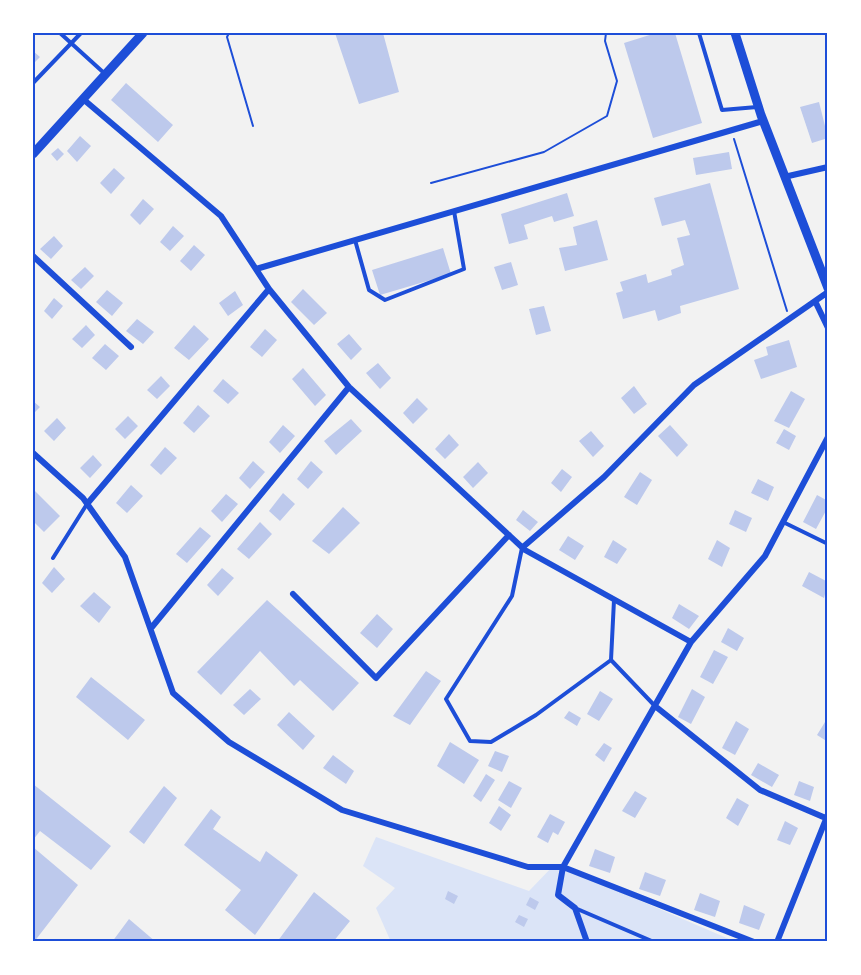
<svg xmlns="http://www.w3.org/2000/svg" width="861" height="975" font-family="Rubik,sans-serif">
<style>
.green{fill:#dbe4f7}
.building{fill:#bdc9ec}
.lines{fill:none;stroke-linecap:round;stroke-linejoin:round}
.path{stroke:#1d4ed8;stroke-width:2}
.service{stroke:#1d4ed8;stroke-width:4}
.minor{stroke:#1d4ed8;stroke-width:6}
.secondary{stroke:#1d4ed8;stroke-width:9}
.neatline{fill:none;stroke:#1d4ed8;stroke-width:2}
</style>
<rect width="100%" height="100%" fill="#f2f2f2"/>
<path class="green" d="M376,837L529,891L555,864L736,942H391L376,908L395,888L363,866Z"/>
<path class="building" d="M335,33H383L399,92L359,104Z
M656,33H675L702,123L653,138L624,43Z
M33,51L40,57L33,64Z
M126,83L173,125L158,142L111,100Z
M819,102L828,138L812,143L800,107Z
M80,136L91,146L77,162L67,151Z
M58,148L64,154L57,161L51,154Z
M729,152L732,169L696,175L693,158Z
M114,168L125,178L111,194L100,183Z
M710,183L739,289L680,306L681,313L658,321L655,310L623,319L616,293L623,291L620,282L646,274L648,283L672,275L671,270L684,265L677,238L690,235L685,220L662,226L654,198Z
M567,193L574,216L554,222L552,216L524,225L528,239L509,244L501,214Z
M143,199L154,209L140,225L130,215Z
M597,220L608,260L565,271L559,248L577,245L573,227Z
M173,226L184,236L170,251L160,242Z
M54,236L63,246L51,259L40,249Z
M194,245L205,255L191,271L180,261Z
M443,248L451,274L380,295L372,270Z
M511,262L518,285L502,290L494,267Z
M85,267L94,276L81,289L71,280Z
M303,289L327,313L314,325L291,302Z
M107,290L123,303L112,316L96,302Z
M235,291L243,305L228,316L219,303Z
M54,298L63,306L52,319L44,311Z
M544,306L551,331L536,335L529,309Z
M137,319L154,332L143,344L126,331Z
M86,325L95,335L82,348L72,339Z
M194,325L209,339L189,360L174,348Z
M265,329L277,340L262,357L250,347Z
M349,334L362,349L351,360L337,344Z
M789,340L797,367L761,379L754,360L768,355L766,347Z
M105,344L119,356L106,370L92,358Z
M378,363L391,378L380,389L366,373Z
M303,368L326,395L315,406L292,379Z
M161,376L170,386L157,399L147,390Z
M223,379L239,393L228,404L213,391Z
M634,386L647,404L634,414L621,398Z
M791,391L805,399L789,428L774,421Z
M417,398L428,409L413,424L403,413Z
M33,401L40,407L33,414Z
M198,405L210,416L194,433L183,423Z
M128,416L138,426L125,439L115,429Z
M57,418L66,428L54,441L44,431Z
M351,419L362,431L336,455L324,441Z
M283,425L295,436L280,453L269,442Z
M670,425L688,445L677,457L658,436Z
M784,429L796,436L789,450L776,443Z
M591,431L604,446L593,457L579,441Z
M449,434L459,445L445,459L435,449Z
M165,447L177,458L161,475L150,465Z
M93,455L102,465L90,478L80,468Z
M253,461L265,472L250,489L239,478Z
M311,461L323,472L308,489L297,479Z
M478,462L488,473L473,488L463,477Z
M562,469L572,477L561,492L551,483Z
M640,472L652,480L637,505L624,497Z
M758,479L774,487L768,501L751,493Z
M131,485L143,496L127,513L116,503Z
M33,489L60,516L44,532L33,521Z
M283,493L295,504L280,521L269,511Z
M226,494L238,504L222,522L211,511Z
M817,495L828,501V507L816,529L803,522Z
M343,507L360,523L329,554L312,541Z
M523,510L538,522L530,531L516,520Z
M735,510L752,518L746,532L729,524Z
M260,522L272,534L249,559L237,549Z
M200,527L211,536L187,563L176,554Z
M568,536L584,546L575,560L559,550Z
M613,540L627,549L617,564L604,557Z
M717,540L730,548L722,567L708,559Z
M54,567L65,579L52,593L42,583Z
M222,568L234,578L218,596L207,585Z
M809,572L828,582L824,598L802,586Z
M94,592L111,607L99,623L80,606Z
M267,600L359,683L333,711L300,680L294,686L260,651L221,695L197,672Z
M679,604L699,616L689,629L672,618Z
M377,614L393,629L377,648L360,633Z
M728,628L744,638L737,651L721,642Z
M714,650L728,657L713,684L700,677Z
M426,671L441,681L410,725L393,716Z
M91,677L145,720L128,740L76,697Z
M250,689L261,699L244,715L233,705Z
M692,689L705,697L691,724L678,717Z
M600,691L613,699L599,721L587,714Z
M569,711L581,718L577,726L564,718Z
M289,712L315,736L303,750L277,725Z
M736,721L749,729L735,755L722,748Z
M825,722L828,724V742L817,735Z
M450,742L479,760L464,784L437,766Z
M604,743L612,748L604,762L595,755Z
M495,751L509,756L502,772L488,766Z
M333,755L354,771L346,784L323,768Z
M758,763L779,775L772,787L751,775Z
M486,774L495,780L481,802L473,796Z
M509,781L522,788L511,808L498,800Z
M799,781L814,787L810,801L794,795Z
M33,784L111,846L91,870L40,831L33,840Z
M164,786L177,798L144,844L129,832Z
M635,791L647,798L635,818L622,811Z
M737,798L749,805L738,826L726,818Z
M499,806L511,815L501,831L489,823Z
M211,809L221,817L213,829L260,862L266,851L298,875L255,935L225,910L241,890L184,845Z
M550,814L565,822L558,835L553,832L548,843L537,837Z
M785,821L798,828L790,845L777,840Z
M33,847L78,885L34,942H33Z
M595,849L615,857L610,873L589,866Z
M645,872L666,880L660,896L639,889Z
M448,891L458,896L454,904L445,899Z
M314,892L350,921L333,942H277Z
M700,893L720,901L715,917L694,910Z
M530,897L539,902L535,910L526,905Z
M744,905L765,914L759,930L739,923Z
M519,915L528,919L524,927L515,922Z
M129,919L156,942H112Z"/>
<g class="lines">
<path class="path" d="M229,33L227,37L253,126
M734,139L787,311
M431,183L544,152L607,116L617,81L605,41L606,33"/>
<path class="service" d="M60,33L104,73
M699,33L722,110L757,107
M33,83L81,33
M355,240L369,290L385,300L464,269L454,211
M783,522L828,544
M522,548L512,596L446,699L470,741L491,742L536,715L611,660L614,600
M53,558L87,504
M611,660L654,705
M575,908L654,942"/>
<path class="minor" d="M83,99L221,216L269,289L349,387L525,550L691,642
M784,177L828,167
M33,256L131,347
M256,269L763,121
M815,301L828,328
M33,453L83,498L125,557L173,693L229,742L342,810L528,867H563L754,942
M87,504L269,289
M523,547L604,477L694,385L828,292
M293,594L376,678L509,535
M152,627L349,387
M655,706L760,790L828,819
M587,942L575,908L558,895L563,867L691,642L765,556L828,437
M777,942L828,814"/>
<path class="secondary" d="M735,33L761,115L828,288
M33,154L143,33"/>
</g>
<rect width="861" height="975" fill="none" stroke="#ffffff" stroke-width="69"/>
<rect x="34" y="34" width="792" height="906" class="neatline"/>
</svg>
